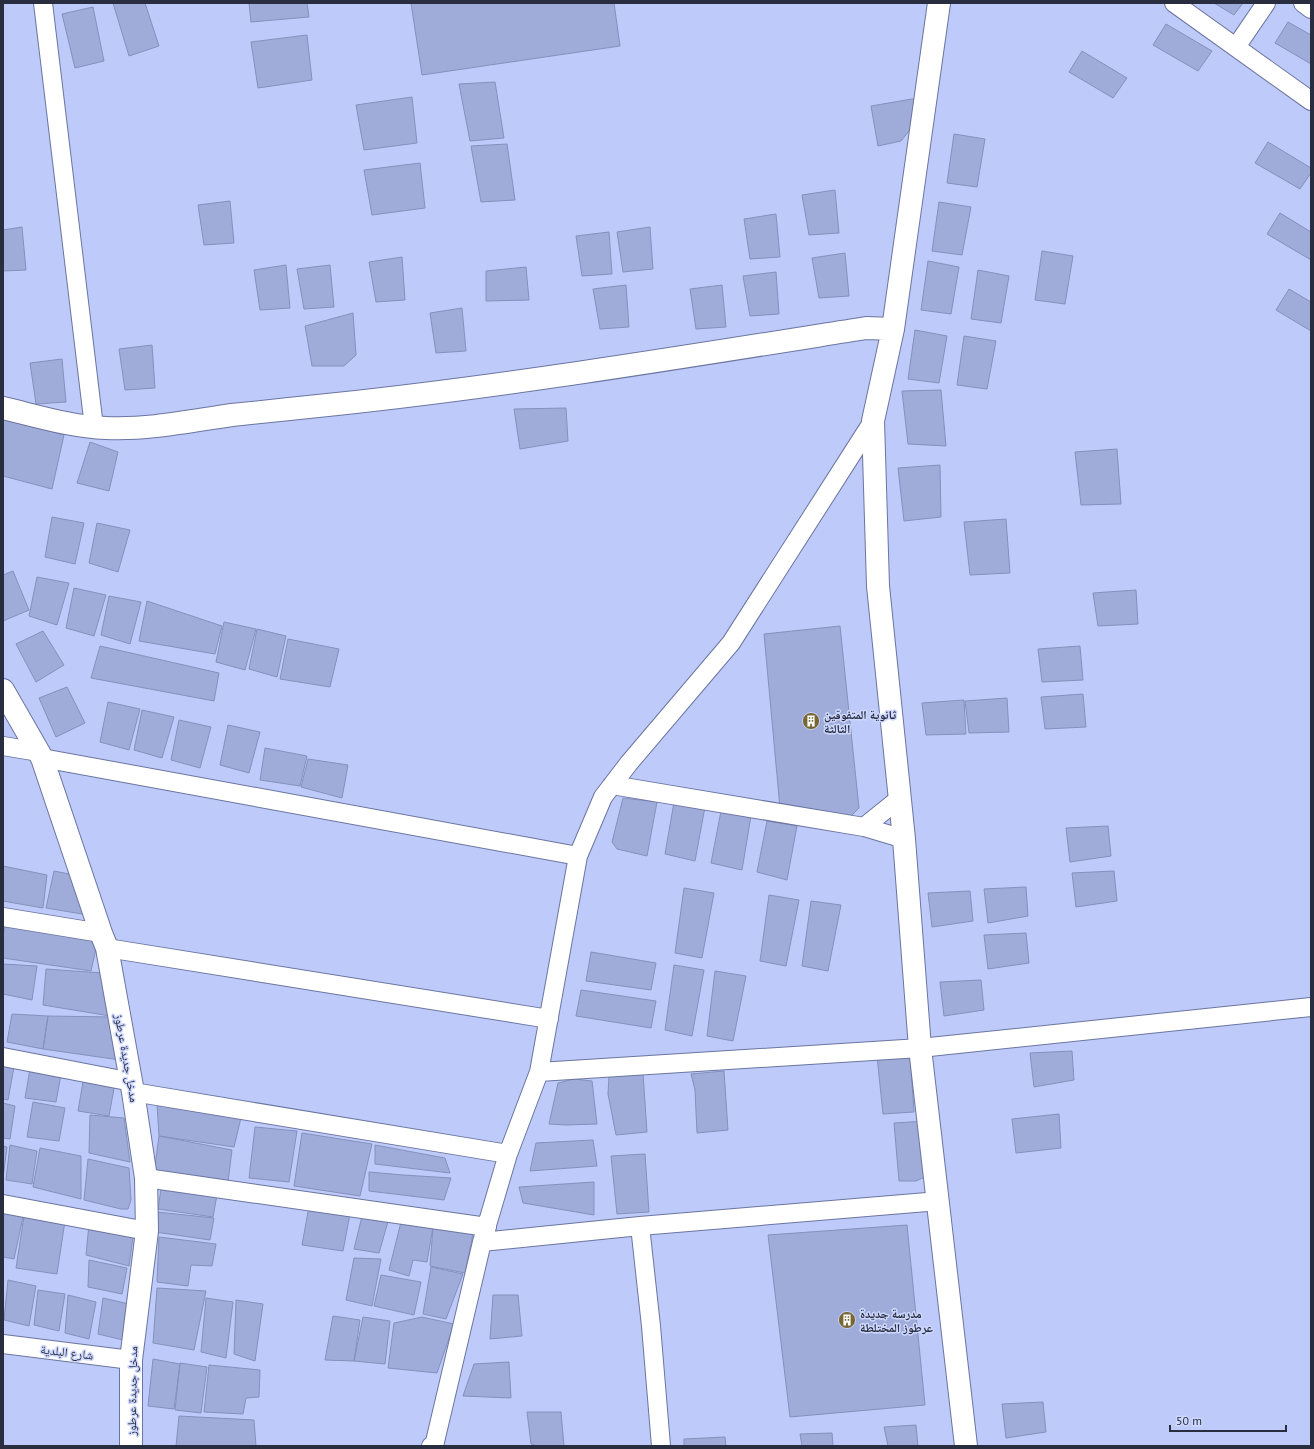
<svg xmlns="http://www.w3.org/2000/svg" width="1314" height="1449" font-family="'PT Sans','Noto Naskh Arabic',sans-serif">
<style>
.building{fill:#9fabd9;stroke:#8590bc}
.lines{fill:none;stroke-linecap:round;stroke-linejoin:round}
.minor-casing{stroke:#6b75a0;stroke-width:20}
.tertiary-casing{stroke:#6b75a0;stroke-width:24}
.minor{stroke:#fff;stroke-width:18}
.tertiary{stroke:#fff;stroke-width:22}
.labels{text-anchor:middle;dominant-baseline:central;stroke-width:3;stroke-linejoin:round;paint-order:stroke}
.poi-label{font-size:12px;font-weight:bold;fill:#292d40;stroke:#ced8fe;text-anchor:start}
.street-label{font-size:12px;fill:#292d40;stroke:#ced8fe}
</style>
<rect width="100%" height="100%" fill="#becaf9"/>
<path class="building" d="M113,3H145L159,46L129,56Z
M249,3H307L309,17L251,22Z
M411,3H614L620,46L422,75Z
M1214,3H1243L1234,15Z
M93,7L104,61L75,68L62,14Z
M1288,22L1311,35V64L1275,43Z
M1166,24L1212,51L1198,71L1153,45Z
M307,35L312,80L258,88L251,42Z
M1082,51L1127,78L1113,98L1069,72Z
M495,82L504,138L470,141L459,84Z
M412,97L417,143L364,150L356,105Z
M918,98L917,121L901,141L878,146L871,106Z
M954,134L985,139L977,187L947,183Z
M1268,142L1311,168V173L1300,189L1255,163Z
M507,144L515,200L481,202L471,146Z
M420,163L425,208L372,215L364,170Z
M835,190L839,233L809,235L802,195Z
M230,201L234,243L204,245L198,205Z
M939,202L971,207L962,255L932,251Z
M1280,213L1311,232V260L1267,234Z
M776,214L780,257L750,259L744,219Z
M22,227L26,270L3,271V230Z
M650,227L653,269L623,272L617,232Z
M609,232L612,274L582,276L576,236Z
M1042,251L1073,256L1065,304L1035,300Z
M845,253L849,296L819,298L812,258Z
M402,257L405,300L376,302L369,262Z
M928,261L959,267L951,314L921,310Z
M286,265L290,308L260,310L254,270Z
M330,265L334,307L304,309L297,269Z
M526,267L529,300L486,301V271Z
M978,270L1009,276L1001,323L971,319Z
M776,272L779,314L750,316L743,276Z
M626,285L629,327L600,329L593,289Z
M722,285L726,327L696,329L690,289Z
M1289,289L1311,302V331L1276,310Z
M462,308L466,351L436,353L430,313Z
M353,313L356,355L344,366H312L305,326Z
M915,330L947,336L939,383L908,379Z
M964,336L996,341L987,389L957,385Z
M152,345L155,388L125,390L119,349Z
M62,359L66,402L36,404L30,363Z
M941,390L946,446L908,444L902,391Z
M566,408L568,441L520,449L514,409Z
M3,418L64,435L52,489L3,476Z
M90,442L118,452L109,491L77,483Z
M1117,449L1121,504L1081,505L1075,452Z
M940,465L941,517L904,521L898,468Z
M52,517L84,523L75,564L45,557Z
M1006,519L1010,573L970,575L964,522Z
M97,523L130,530L118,572L89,563Z
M13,571L29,610L3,621V575Z
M37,577L69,583L57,625L29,616Z
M74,588L106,595L94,636L66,628Z
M1136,590L1138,624L1098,626L1093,593Z
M109,596L141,602L130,644L101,635Z
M147,601L222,626L215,654L139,641Z
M224,622L256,629L245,670L216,662Z
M840,626L859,808L849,818L780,808L764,634Z
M257,629L286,636L277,677L249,669Z
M43,631L64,665L36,682L16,644Z
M288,639L339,649L330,687L280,679Z
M100,646L219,673L214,701L91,678Z
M1080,646L1083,680L1042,682L1038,649Z
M67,687L85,723L56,737L39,698Z
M1083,694L1086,727L1045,729L1041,697Z
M1007,698L1009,732L969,733L965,701Z
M964,700L966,734L926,735L922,703Z
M108,702L140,709L129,750L100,742Z
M142,710L174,717L162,758L134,750Z
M179,720L211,727L200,768L171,760Z
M228,725L260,732L249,773L220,765Z
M265,748L307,756L300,786L260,780Z
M308,759L348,765L342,798L301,787Z
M623,798L657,802L647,856L617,849L612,842Z
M674,802L705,807L695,861L665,854Z
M721,811L751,816L742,870L711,863Z
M767,821L797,826L787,880L757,872Z
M1108,826L1111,856L1070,862L1066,828Z
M3,866L47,875L43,908L3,901Z
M54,871L74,875L88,915L46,908Z
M1114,871L1117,901L1076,907L1072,873Z
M1026,887L1028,916L988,923L984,889Z
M684,888L714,893L702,958L675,953Z
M970,891L973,921L932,927L928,893Z
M769,895L799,900L786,966L760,961Z
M811,901L841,905L828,971L802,966Z
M5,922L99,935L91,971L3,958V938Z
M1026,933L1029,963L988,969L984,935Z
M591,952L656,963L651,990L586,981Z
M3,964L37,966L32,1000L3,994Z
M674,965L704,970L692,1036L665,1030Z
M46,969L103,973L110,1016L43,1005Z
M715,971L746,976L733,1041L707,1036Z
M981,980L984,1010L944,1016L940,982Z
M581,990L656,1001L651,1028L576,1016Z
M12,1014L48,1016L43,1049L7,1042Z
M48,1016L112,1017L120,1060L43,1049Z
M1072,1051L1074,1080L1034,1087L1030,1053Z
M910,1054L914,1112L883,1114L877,1056Z
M31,1063L62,1069L56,1102L25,1098Z
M3,1064L14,1067L8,1100L3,1099Z
M724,1071L728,1130L697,1133L695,1090L691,1074Z
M643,1074L647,1132L616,1135L608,1094L609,1076Z
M84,1076L115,1083L109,1116L78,1111Z
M574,1079L592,1081L597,1124L566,1125L549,1124L558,1083Z
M33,1102L65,1108L59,1141L27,1137Z
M3,1103L15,1106L10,1139L3,1138Z
M157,1104L241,1118L234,1147L159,1136Z
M1059,1114L1061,1148L1016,1153L1012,1119Z
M90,1115L124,1118L130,1162L89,1153Z
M927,1121L929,1175L916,1181H899L894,1123Z
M255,1127L297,1131L289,1182L249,1178Z
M302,1133L372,1144L360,1196L294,1186Z
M159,1136L232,1150L228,1182L154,1173Z
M593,1140L597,1166L530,1171L536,1143Z
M10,1145L37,1151L32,1184L6,1180Z
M375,1145L445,1158L450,1173L375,1164Z
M3,1146L7,1147L3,1178Z
M40,1148L81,1156V1199L33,1187Z
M645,1154L649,1212L617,1214L611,1156Z
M88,1159L129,1168L131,1200L128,1209H121L84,1200Z
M369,1172L403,1175L451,1178L444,1200L369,1191Z
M594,1182V1215L523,1203L519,1187Z
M161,1189L217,1195L213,1217L158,1209Z
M309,1206L350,1214L343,1251L302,1245Z
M3,1212L23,1217L14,1259L3,1257Z
M157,1212L214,1218L210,1240L155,1232Z
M363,1212L389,1218L379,1253L354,1249Z
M24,1216L65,1221L57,1274L16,1268Z
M402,1218L433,1227L427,1262L413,1260L409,1276L389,1270Z
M89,1224L134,1230L129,1266L86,1255Z
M907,1225L925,1405L790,1417L768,1235Z
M433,1227L473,1234L465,1273L430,1266Z
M159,1237L216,1244L212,1266L191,1265L188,1286L157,1282Z
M354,1258L381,1259L372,1306L346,1300Z
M89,1260L127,1268L122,1294L88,1287Z
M431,1267L463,1274L446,1319L423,1314Z
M381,1275L421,1282L414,1315L374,1306Z
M8,1280L36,1286L29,1326L4,1320Z
M157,1288L206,1291L194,1350L153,1343Z
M38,1290L65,1294L59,1331L34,1325Z
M68,1295L96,1302L89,1339L65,1333Z
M493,1295H518L522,1336L490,1339Z
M103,1298L129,1304L123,1340L98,1334Z
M206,1298L233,1302L226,1358L201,1352Z
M236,1300L263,1304L255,1361L234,1354Z
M333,1316L360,1320L354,1361L325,1360Z
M363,1317L390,1321L385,1364L354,1361Z
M422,1317L454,1324L437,1373L388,1368L394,1323Z
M153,1359L180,1364L174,1409L148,1406Z
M509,1362L511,1398L463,1396L474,1364Z
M180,1363L207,1367L201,1413L175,1410Z
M209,1365L260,1370L259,1397L246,1398L243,1414L204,1412Z
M1043,1402L1046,1432L1006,1438L1002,1404Z
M527,1412H561L564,1446H537L531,1444Z
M179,1416L254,1420L256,1446H176Z
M916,1425L918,1446H888L884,1427Z
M832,1433L833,1446H802L800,1434Z
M725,1437L726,1446H684V1439Z"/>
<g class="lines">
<g class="minor-casing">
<path id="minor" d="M43,3L94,427
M1174,3L1311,101
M1303,3L1311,9
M1236,47L1266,3
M3,746L39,752
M42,758L578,856
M612,785L864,827L904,839
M864,827L900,798
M3,917L101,933
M107,948L549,1019
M3,1057L132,1082
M539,1072L920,1048L1311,1007
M133,1092L508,1154
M146,1178L487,1227
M3,1204L147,1231
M640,1226L651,1326L661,1446
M482,1242L640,1226L939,1201
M3,1344L131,1360
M431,1446H434L482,1242L508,1154L539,1072L578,856L603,797L629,763L731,643L873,421"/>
</g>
<g class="tertiary-casing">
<path id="tertiary" d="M939,3L893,329L873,421L878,586L904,839L920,1048L966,1446
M3,408C37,416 72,427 106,428C149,430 190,421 232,415C267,411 302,408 337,404C514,385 690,356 866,328L893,329
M3,690L42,758L101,933L107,948L133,1092L146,1178L147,1231L131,1360V1446"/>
</g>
<use href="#minor" class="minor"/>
<use href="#tertiary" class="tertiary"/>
</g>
<defs>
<g id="building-disc" transform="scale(0.9)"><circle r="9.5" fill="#766735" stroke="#ced8fe"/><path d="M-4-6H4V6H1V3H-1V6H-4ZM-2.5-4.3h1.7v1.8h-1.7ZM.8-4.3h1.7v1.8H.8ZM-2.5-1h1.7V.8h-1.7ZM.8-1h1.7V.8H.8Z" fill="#fff"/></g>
</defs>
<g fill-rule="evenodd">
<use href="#building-disc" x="811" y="721"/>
<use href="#building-disc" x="847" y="1320"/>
</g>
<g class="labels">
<g class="poi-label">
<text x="824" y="714">ثانوية المتفوقين<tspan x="824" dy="14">الثالثة</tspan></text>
<text x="860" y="1313">مدرسة جديدة<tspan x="860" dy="14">عرطوز المختلطة</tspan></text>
</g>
<g class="street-label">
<text transform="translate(127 1058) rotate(80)">مدخل جديدة عرطوز</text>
<text transform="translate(67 1352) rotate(7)">شارع البلدية</text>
<text transform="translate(132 1391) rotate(-89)">مدخل جديدة عرطوز</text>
</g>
</g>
<rect width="1314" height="1449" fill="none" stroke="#292d40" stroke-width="8"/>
<path d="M1170 1425v6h116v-6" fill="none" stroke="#292d40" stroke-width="2"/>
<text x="1176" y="1425" font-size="12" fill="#292d40" stroke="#ced8fe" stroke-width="3" paint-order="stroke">50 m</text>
</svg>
